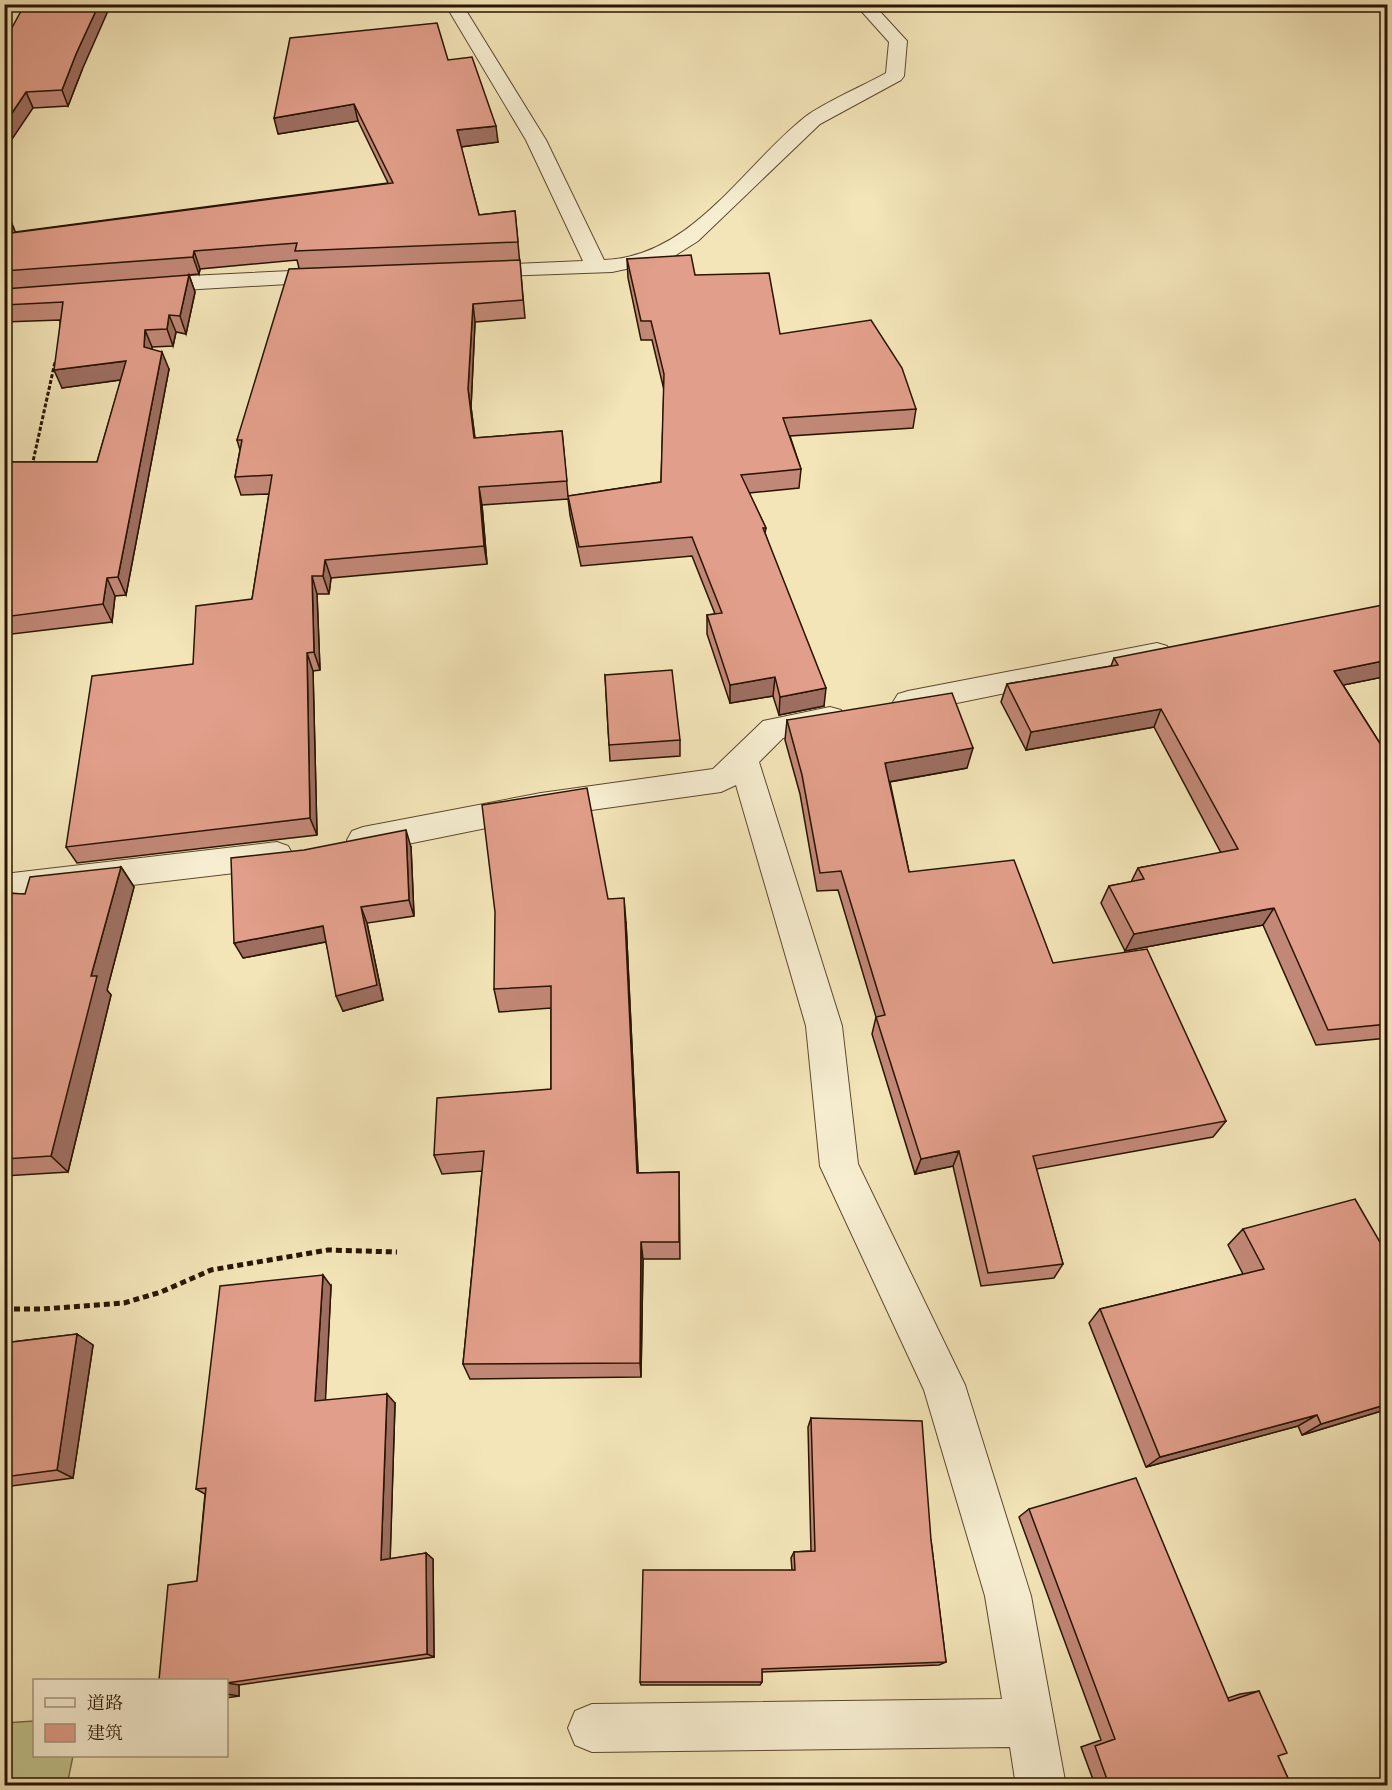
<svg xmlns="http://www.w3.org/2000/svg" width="1392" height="1790" font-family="'IM FELL DW Pica','Noto Serif SC',serif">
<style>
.green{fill:#c2c28a;stroke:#766b45;stroke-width:1.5}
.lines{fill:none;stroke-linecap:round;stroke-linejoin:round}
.minor-casing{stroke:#5c482e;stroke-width:2}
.path-far1{stroke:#291400;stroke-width:3;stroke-dasharray:4 2;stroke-linecap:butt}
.path{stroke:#291400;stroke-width:5;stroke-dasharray:6 4;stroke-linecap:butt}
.minor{fill:#f7eed1;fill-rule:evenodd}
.wall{fill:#c28877;stroke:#291400;stroke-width:1.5}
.shaded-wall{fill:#9e6f61;stroke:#291400;stroke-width:1.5}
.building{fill:#e19e8a;stroke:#291400;stroke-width:1.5}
</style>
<rect width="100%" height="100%" fill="#f3e5b8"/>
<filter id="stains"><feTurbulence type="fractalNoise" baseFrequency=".00333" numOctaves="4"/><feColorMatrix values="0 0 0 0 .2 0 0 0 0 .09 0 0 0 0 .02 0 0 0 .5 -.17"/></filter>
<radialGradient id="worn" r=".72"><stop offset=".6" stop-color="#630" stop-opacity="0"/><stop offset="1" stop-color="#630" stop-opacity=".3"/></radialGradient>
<path class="green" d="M34,1721V1756H73L67,1785H5V1723Z"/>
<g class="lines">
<g class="minor-casing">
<path id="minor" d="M445,4H462L546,140L604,260C692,257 742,167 805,117C825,102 863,86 886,73L889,42L855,4H873L907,41L904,76L901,80L820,124L698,241L668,260L612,272L476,277L468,276L465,271L468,266L583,261L526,140Z
M332,269L340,271L343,276L340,281L147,292L139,290L136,285L139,280L147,278Z
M1157,643L1167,646L1171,653L1167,660L908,713L898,710L893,702L898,694L908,691Z
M830,707L841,710L845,718L841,726L783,738L759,762L842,1026L858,1164L965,1385L1031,1596L1066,1786H1016L1010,1747L592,1752L575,1745L568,1728L575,1711L592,1704L1002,1699L985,1596L924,1390L820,1166L806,1026L736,785L721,792L541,817L363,853L352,849L347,840L352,831L363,827L541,793L713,769L763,721Z
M277,842L288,846L293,855L288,864L277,868L4,900V874Z"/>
</g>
<path class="path-far1" d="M32,466L55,362"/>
<path class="path" d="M4,1309H42L124,1303L161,1292L211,1270L328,1250L397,1252"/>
<use href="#minor" class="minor"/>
</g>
<path class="wall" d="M4,42L82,70L68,106L33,108Z
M448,60L498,142L461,147L479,215L515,211L525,318L475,322L471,407L475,438L562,431L568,496L661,482L664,390L652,340H641L628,278L627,259L695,275L780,334L916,409L913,428L790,436L801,469L799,488L749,493L766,528L765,533L824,706L779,715L773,696L730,703L707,634V615L715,614L692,556L581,566L570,515L568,499L482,505L487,564L331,578L329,594H317L320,670L313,671L317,835L77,863L66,847L193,664L252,599L269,494L241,495L235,477L240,450L237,440L299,268L297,260L200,269L199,274L189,275L195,292L186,334L176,332L173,346L152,347V349L169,369L126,595L115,596L112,622L4,635V462H97L121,380L62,388L60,320L4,322V219H10L15,232L388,183L358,121L278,134Z
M1114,658L1388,676L1343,685L1388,756V1038L1316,1045L1263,925L1125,951L1101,903L1109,886L1131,882L1138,868L1221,853L1154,727L1026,750L1001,702L1007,684L1111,666Z
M605,675L680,740V756L610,761Z
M787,720L967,768L890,782L909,872L1053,963L1226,1121L1213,1137L1036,1169L1063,1264L1054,1278L981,1286L953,1166L915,1174L872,1034L876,1017L838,890L817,891L800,794L785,740Z
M411,847L414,916L367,923L383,1000L343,1011L326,942L243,958Z
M121,867L134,887L107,990L111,995L68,1172L4,1176V893L25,894Z
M608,899L626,922L638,1173L679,1172L680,1259H643L641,1377L470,1379L463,1364L482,1171L442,1174L434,1155L551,1089V1008L499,1012L494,989Z
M1243,1229L1388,1409L1302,1435L1298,1426L1146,1467L1089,1323L1100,1309L1243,1274L1228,1245Z
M331,1286L325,1400L395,1403L390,1559L426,1553L433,1559L434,1657L239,1685V1696L226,1698V1680L197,1581L205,1494L196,1489Z
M77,1334L93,1345L73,1478L4,1487V1343Z
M811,1418L931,1540L946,1662L939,1665L762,1672V1682L760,1685H641L640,1682L792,1570L791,1558L794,1552L811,1551L808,1427Z
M1029,1509L1228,1698L1240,1694L1259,1691L1278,1756L1291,1785H1095L1081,1747L1101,1740L1019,1517Z"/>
<path class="shaded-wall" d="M99,4H111L82,70L68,106L62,90L76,54Z
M26,92L33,108L4,151V125Z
M354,104L358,121L278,134L274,118Z
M496,126L498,142L460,147L457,130Z
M10,219L17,236L12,233Z
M194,251L200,269L199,274L193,257Z
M189,275L195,292L186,334L180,316Z
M473,304L475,322L471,407L477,456L468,389Z
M169,315L176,332L173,346L167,329Z
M145,330L152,347L151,365L144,347Z
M162,352L169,369L126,595L118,577Z
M126,361L134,378L62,388L54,370Z
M479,487L482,505L487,564L484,546Z
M325,560L331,578L329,594L323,576Z
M312,576L317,594L320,670L314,652Z
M107,578L115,596L112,622L103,604Z
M307,653L313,671L317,835L310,818Z
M1388,660V676L1324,689L1334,671Z
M775,677L773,696L730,703V685Z
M826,688L824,706L779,715L780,697Z
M1161,709L1154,727L1026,750L1031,732Z
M973,748L967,768L882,783L885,763Z
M406,830L411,847L414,916L409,900Z
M121,867L134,887L107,990L111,995L68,1172L51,1156L91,976Z
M624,898L626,922L639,1191L637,1173Z
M361,907L367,923L383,1000L343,1011L336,996Z
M1274,908L1263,925L1125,951L1134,934Z
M323,926L330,941L243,958L234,943Z
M959,1151L953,1166L915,1174L921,1159Z
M641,1242L643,1259L641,1377L640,1363Z
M323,1275L331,1286L325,1410L315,1401Z
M77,1334L93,1345L73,1478L57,1470Z
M387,1394L395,1403L390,1565L381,1560Z
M1388,1404V1409L1302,1435L1321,1424Z
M1317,1415L1298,1426L1146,1467L1160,1457Z
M426,1553L433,1559L434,1657L427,1654Z
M227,1683L239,1685V1696L226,1694Z"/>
<path class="building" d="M25,4H99L76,54L62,90L26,92L4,125V42Z
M437,23L448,60L472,57L496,126L457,130L479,215L515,211L518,242L295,251L297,243L194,251L193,257L4,271V219H10L12,233L393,183L354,104L274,118L290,38Z
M691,255L695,275L769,273L780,334L871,320L902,368L916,409L783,418L801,469L741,475L766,528H763L826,688L780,697L775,677L730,685L707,615L722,613L692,537L579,547L568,496L661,482L664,374L651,321H641L627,259Z
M520,260L523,300L473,304L468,389L474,438L562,431L567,481L479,487L484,546L325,560L323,576H312L314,652L307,653L310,818L66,847L92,676L193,664L196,606L252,599L272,475L235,477L242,440H237L289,269Z
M189,275L180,316L169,315L167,329L145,330L144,347L162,352L118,577L107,578L103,604L4,617V462H97L126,361L54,370L63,302L4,305V289Z
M1388,604V660L1334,671L1388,756V1024L1328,1030L1274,908L1134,934L1109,886L1144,879L1138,868L1238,849L1161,709L1031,732L1007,684L1118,665L1114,658Z
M672,670L680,740L609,745L605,675Z
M952,693L973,748L885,763L909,872L1014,860L1053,963L1147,949L1226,1121L1033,1156L1063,1264L988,1273L959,1151L921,1159L876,1017L885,1015L841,871L820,873L802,775L787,720Z
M587,788L608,899L624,898L637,1173L679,1172V1242H641L640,1363L463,1364L484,1151L434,1155L437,1098L551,1089V986L494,989L495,912L482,805Z
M406,830L409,900L361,907L377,985L336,996L323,926L234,943L231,858L304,850Z
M121,867L91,976H97L51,1156L4,1159V893L25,894L30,877Z
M1355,1199L1388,1256V1404L1321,1424L1317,1415L1160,1457L1100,1309L1264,1269L1243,1229Z
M323,1275L315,1401L387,1394L381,1560L426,1553L427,1654L227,1683L226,1686V1680H159L168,1585L197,1581L206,1488L196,1489L220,1286Z
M77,1334L57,1470L4,1477V1343Z
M811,1418L922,1421L931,1540L946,1662L762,1669V1682H640L643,1570H795L794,1552L815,1551Z
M1136,1478L1229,1701L1259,1691L1287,1753L1278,1756L1291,1785H1109L1095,1746L1115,1739L1029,1509Z"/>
<rect width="1392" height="1790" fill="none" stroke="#f3e5b8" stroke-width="24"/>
<rect x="6" y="6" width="1380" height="1778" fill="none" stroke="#291400" stroke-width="3"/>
<rect x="12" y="12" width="1368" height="1766" fill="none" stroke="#291400" stroke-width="1.5"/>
<rect x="33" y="1679" width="195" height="78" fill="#f7eed1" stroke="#a5977d" stroke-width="1.5"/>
<rect x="45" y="1698" width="30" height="9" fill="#f7eed1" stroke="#a5977d" stroke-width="1.5"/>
<text x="87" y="1709" font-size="18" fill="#291400">道路</text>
<rect x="45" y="1724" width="30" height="18" fill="#e19e8a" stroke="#a5977d" stroke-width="1.5"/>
<text x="87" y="1739" font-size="18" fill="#291400">建筑</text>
<rect width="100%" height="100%" filter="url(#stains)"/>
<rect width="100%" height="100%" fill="url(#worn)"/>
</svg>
